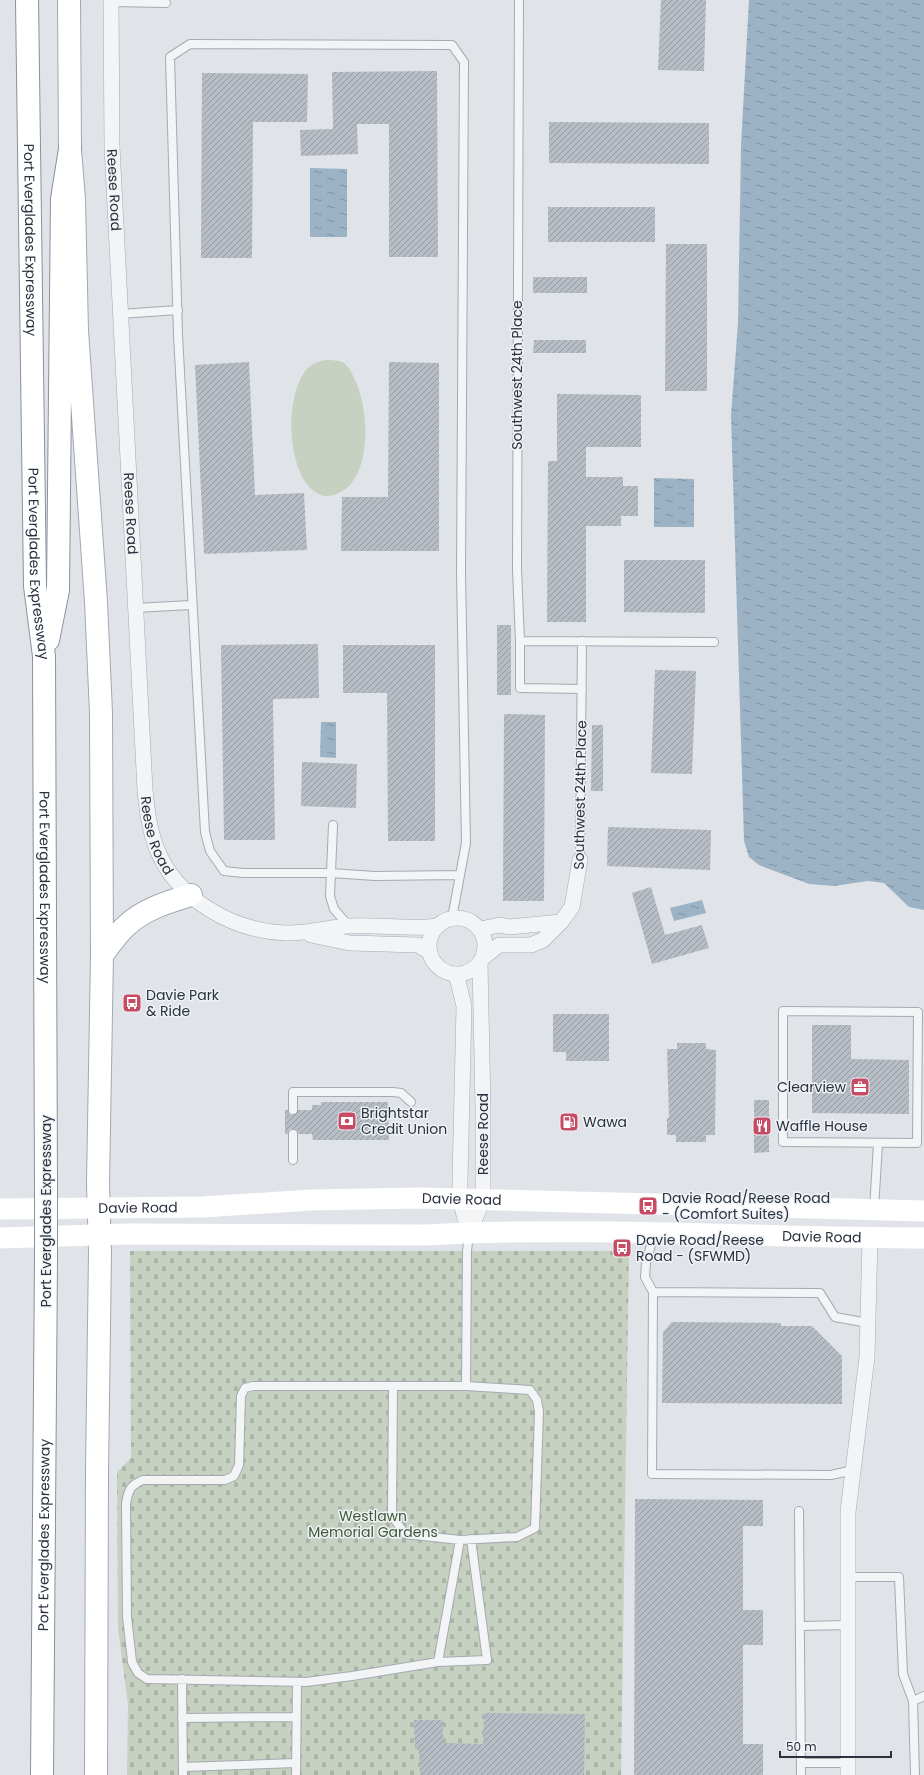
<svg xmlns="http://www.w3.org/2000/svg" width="924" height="1775" font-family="Poppins,sans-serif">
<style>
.green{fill:#c6d1c1}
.cemetery{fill:url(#cemetery-stones)}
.water{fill:url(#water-ripples)}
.building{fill:url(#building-hatch)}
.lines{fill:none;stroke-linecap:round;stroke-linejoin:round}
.service-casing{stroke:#a5aab2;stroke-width:10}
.minor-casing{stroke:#a5aab2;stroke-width:16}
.primary-casing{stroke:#a0a9b3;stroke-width:24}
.motorway-casing{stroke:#88929e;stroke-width:24}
.service{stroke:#f2f4f6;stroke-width:8}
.minor{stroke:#f2f4f6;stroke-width:15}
.secondary{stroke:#fff;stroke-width:21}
.primary{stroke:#fff;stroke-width:22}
.motorway{stroke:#fff;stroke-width:22}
.motorway-bridge-casing{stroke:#88929e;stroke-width:24;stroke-linecap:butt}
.motorway-bridge{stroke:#fff;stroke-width:22}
.labels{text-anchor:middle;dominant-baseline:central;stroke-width:3;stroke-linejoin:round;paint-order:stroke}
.street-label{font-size:14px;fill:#29323e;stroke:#eff2f6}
.poi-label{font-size:14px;fill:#29323e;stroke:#eff2f6;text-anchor:start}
.park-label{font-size:14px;fill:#405937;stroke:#eff2f6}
</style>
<defs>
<pattern id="cemetery-stones" width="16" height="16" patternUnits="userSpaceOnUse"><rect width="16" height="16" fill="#c6d1c1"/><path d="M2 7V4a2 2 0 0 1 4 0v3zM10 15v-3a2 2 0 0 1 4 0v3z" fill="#aab4a7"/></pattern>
<pattern id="water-ripples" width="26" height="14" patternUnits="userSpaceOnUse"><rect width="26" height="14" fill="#9cb3c6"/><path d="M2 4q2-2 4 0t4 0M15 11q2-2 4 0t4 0" fill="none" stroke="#7f92a2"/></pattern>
<pattern id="building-hatch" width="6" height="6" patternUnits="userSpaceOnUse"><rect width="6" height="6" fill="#b7bdc4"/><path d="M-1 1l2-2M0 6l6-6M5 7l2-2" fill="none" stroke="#959aa1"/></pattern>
</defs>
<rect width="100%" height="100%" fill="#e0e3e8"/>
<path class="green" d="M326,360C331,360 339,360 344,363C348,366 352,373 354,378C370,407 375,491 328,496C323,497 318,494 314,491C286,471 284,390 309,367C314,363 320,361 326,360Z"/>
<path class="cemetery" d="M130,1251H629L621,1775H127L128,1705L118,1628L117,1472L131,1458Z"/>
<path class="water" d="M749,0H924V910L909,907L884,883L868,881L834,886L809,884L759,865L749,857L744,841L731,415L738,323L741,145Z
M310,168L347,169V237H310Z
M654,478L694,479V527H654Z
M321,722H336V758L320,757Z
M702,900L706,913L674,921L670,908Z"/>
<path class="building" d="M661,0H706L704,71L658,70Z
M437,71L438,257H389V124H357L358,154L301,156L300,130L333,129L332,72Z
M202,73L308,74L307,122H253L252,258H201Z
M549,122L709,123V164L549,163Z
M548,207H655V242H548Z
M666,244H707V391H665Z
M533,277H587V293H533Z
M534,340H586V353H533Z
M249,362L255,495L304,493L307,550L204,554L195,365Z
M389,362L439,363V551H341L342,497H388Z
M557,394L641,395V447H586V477H623V486H638V516H621V526H586V622H547L548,461H557Z
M624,560H705V613L624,612Z
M497,625H511V695H497Z
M318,644L319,698L273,699L275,840H224L221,645Z
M343,645H435V841H388L387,693H343Z
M655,670L696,671L692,774L651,773Z
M504,714L545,715L544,901H503Z
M592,725H603V791H591Z
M302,762L357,764L356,808L301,806Z
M608,827L711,830L710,870L607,866Z
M651,887L665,935L702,925L709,948L652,964L632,893Z
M553,1014H609V1061H566V1052H553Z
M812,1025H851V1059L909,1060V1114L812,1113Z
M677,1043H706V1049L716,1050L715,1135H706V1142H676V1135H667V1118H669L667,1049H677Z
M754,1100H769V1152L754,1153Z
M321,1102H388L389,1140H313L312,1134H298V1131L293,1129H290L288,1134H285V1110H288L290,1115H293L298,1110H312V1105H321Z
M672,1322L781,1323V1326H812L842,1356V1404L662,1403L663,1332Z
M635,1499L763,1500V1526H743V1610H763V1645H743V1744H763V1775H634Z
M484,1713L585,1714L584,1775H420L419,1749H415L414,1720H443V1743L483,1744Z"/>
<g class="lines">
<g class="service-casing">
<path id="service" d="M519,0L517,569L520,641V688L582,689
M111,2L166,3
M120,314L178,310
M135,608L191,605
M520,641L714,642
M333,825L330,896L334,909L349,926
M580,860L582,641
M452,918L466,843L461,573L464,62L452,45L190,44L170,57L178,335L205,832L210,851L224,871L243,873H331L375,876L459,875
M783,1011L918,1012L917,1143L783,1142Z
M293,1110V1092H393L401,1093L411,1102
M293,1160V1134
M874,1209L878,1144
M469,1233L467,1251L466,1386H253L245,1388L241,1396L239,1465L234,1476L225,1480H143C130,1485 128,1491 126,1504L127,1617L131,1652L132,1662L138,1673L147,1679L306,1682L352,1676L438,1662L487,1660L471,1539
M653,1292L645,1277L646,1263L654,1234
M393,1386L392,1516L405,1534L460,1540L517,1537L535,1528L539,1412L537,1400L530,1390L466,1386
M853,1470L831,1475L652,1474L653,1292L820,1293L835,1317L868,1323
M799,1511L801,1775
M848,1577H899L903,1674L913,1701L915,1775
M801,1626L848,1625
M438,1662L460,1540
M182,1679L183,1775
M913,1701L924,1696
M182,1718L296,1717
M801,1763H848
M183,1767L296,1763
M296,1775L297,1682"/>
</g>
<g class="minor-casing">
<g id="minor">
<path id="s1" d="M111,0L112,147L145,790C147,810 149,828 156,847C176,899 232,931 286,933C308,934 328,927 349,926C379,924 408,930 438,926"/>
<circle cx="457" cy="946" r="28"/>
<path d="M480,929L500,925L509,927L561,922"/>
<path d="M311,935L350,943L418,945L430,952"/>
<path d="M484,957L499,945H531L543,940L561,922L572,907L580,860"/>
<path d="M455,974L458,981L464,1006L460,1180V1200L469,1233"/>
<path d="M469,1233L483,1200V1108L480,962"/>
<path d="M848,1775V1512L867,1357L870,1238"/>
</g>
</g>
<g class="primary-casing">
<path id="primary" d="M69,0L70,149L74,200L77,331L96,602L101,713L102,955L98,1184L100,1252L97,1473L96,1775
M102,955C110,945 117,934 126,926C144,909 168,902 191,895"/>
</g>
<g class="motorway-casing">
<g id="motorway">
<path id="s4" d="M27,0L35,586L44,656L46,1185"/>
<path d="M48,640L58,590L62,199L70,149"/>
<path id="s5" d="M42,1775L46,1258"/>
</g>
</g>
<use href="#service" class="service"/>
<use href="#minor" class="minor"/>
<g class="secondary">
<path id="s2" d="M0,1209L202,1207L311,1200L420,1198L924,1211"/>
<path id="s3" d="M0,1238L126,1234L425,1235C591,1226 758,1238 924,1238"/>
</g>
<use href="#primary" class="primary"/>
<use href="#motorway" class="motorway"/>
<g class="motorway-bridge-casing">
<path id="motorway-bridge" d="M46,1185V1258"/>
</g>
<use href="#motorway-bridge" class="motorway-bridge"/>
</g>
<defs>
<g id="bus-square" transform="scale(1)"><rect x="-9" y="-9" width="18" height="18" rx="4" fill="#c74b65" stroke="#eff2f6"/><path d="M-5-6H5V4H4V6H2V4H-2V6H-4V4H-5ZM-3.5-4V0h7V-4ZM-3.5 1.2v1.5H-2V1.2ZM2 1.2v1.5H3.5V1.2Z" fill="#fff"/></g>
<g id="office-square" transform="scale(1)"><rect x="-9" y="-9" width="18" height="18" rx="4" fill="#c74b65" stroke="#eff2f6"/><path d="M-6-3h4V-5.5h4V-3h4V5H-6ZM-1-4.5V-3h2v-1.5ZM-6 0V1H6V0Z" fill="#fff"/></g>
<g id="bank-square" transform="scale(1)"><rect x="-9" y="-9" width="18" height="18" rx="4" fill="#c74b65" stroke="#eff2f6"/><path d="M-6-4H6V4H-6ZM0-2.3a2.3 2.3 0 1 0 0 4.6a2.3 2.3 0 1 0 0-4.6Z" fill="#fff"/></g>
<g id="fuel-square" transform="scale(1)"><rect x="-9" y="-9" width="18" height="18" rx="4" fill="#c74b65" stroke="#eff2f6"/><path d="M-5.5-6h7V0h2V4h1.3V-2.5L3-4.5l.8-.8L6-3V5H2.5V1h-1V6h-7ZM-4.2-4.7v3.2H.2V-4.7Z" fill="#fff"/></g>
<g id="restaurant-square" transform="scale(1)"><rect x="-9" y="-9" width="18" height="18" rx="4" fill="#c74b65" stroke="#eff2f6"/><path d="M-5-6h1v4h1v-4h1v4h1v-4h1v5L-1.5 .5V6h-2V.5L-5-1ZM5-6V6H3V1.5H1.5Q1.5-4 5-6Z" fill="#fff"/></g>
</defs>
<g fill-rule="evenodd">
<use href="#bus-square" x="132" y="1003"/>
<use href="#office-square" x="860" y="1087"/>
<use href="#bank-square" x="347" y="1121"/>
<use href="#fuel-square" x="569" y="1122"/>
<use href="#restaurant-square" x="762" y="1126"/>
<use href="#bus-square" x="648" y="1206"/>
<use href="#bus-square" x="622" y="1248"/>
</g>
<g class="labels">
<g class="street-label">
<text stroke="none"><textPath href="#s1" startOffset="190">Reese Road</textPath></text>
<text stroke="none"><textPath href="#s4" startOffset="240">Port Everglades Expressway</textPath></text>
<text transform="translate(517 375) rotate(-90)">Southwest 24th Place</text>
<text stroke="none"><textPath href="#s1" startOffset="514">Reese Road</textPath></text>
<text stroke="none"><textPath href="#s4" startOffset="564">Port Everglades Expressway</textPath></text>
<text transform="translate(580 795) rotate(-89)">Southwest 24th Place</text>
<text stroke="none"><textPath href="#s1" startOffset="838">Reese Road</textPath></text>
<text stroke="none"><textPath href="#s4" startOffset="888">Port Everglades Expressway</textPath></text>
<text transform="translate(483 1134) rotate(-90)">Reese Road</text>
<text stroke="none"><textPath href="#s2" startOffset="462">Davie Road</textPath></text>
<text stroke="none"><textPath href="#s2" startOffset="138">Davie Road</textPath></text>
<text transform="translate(46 1211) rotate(-90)">Port Everglades Expressway</text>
<text stroke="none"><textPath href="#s3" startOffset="822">Davie Road</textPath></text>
<text stroke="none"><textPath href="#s5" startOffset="240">Port Everglades Expressway</textPath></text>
</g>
<g class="poi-label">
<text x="146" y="995">Davie Park<tspan x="146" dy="16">&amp; Ride</tspan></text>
<text x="846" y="1087" text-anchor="end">Clearview</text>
<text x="361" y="1113">Brightstar<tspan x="361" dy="16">Credit Union</tspan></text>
<text x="583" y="1122">Wawa</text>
<text x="776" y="1126">Waffle House</text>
<text x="662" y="1198">Davie Road/Reese Road<tspan x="662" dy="16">- (Comfort Suites)</tspan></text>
<text x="636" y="1240">Davie Road/Reese<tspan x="636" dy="16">Road - (SFWMD)</tspan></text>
</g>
<g class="park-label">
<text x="373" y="1516">Westlawn<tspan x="373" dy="16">Memorial Gardens</tspan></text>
</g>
</g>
<path d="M780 1751v6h111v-6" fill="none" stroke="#29323e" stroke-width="2"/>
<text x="786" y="1751" font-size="12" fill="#29323e" stroke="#eff2f6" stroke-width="3" paint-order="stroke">50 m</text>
</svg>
